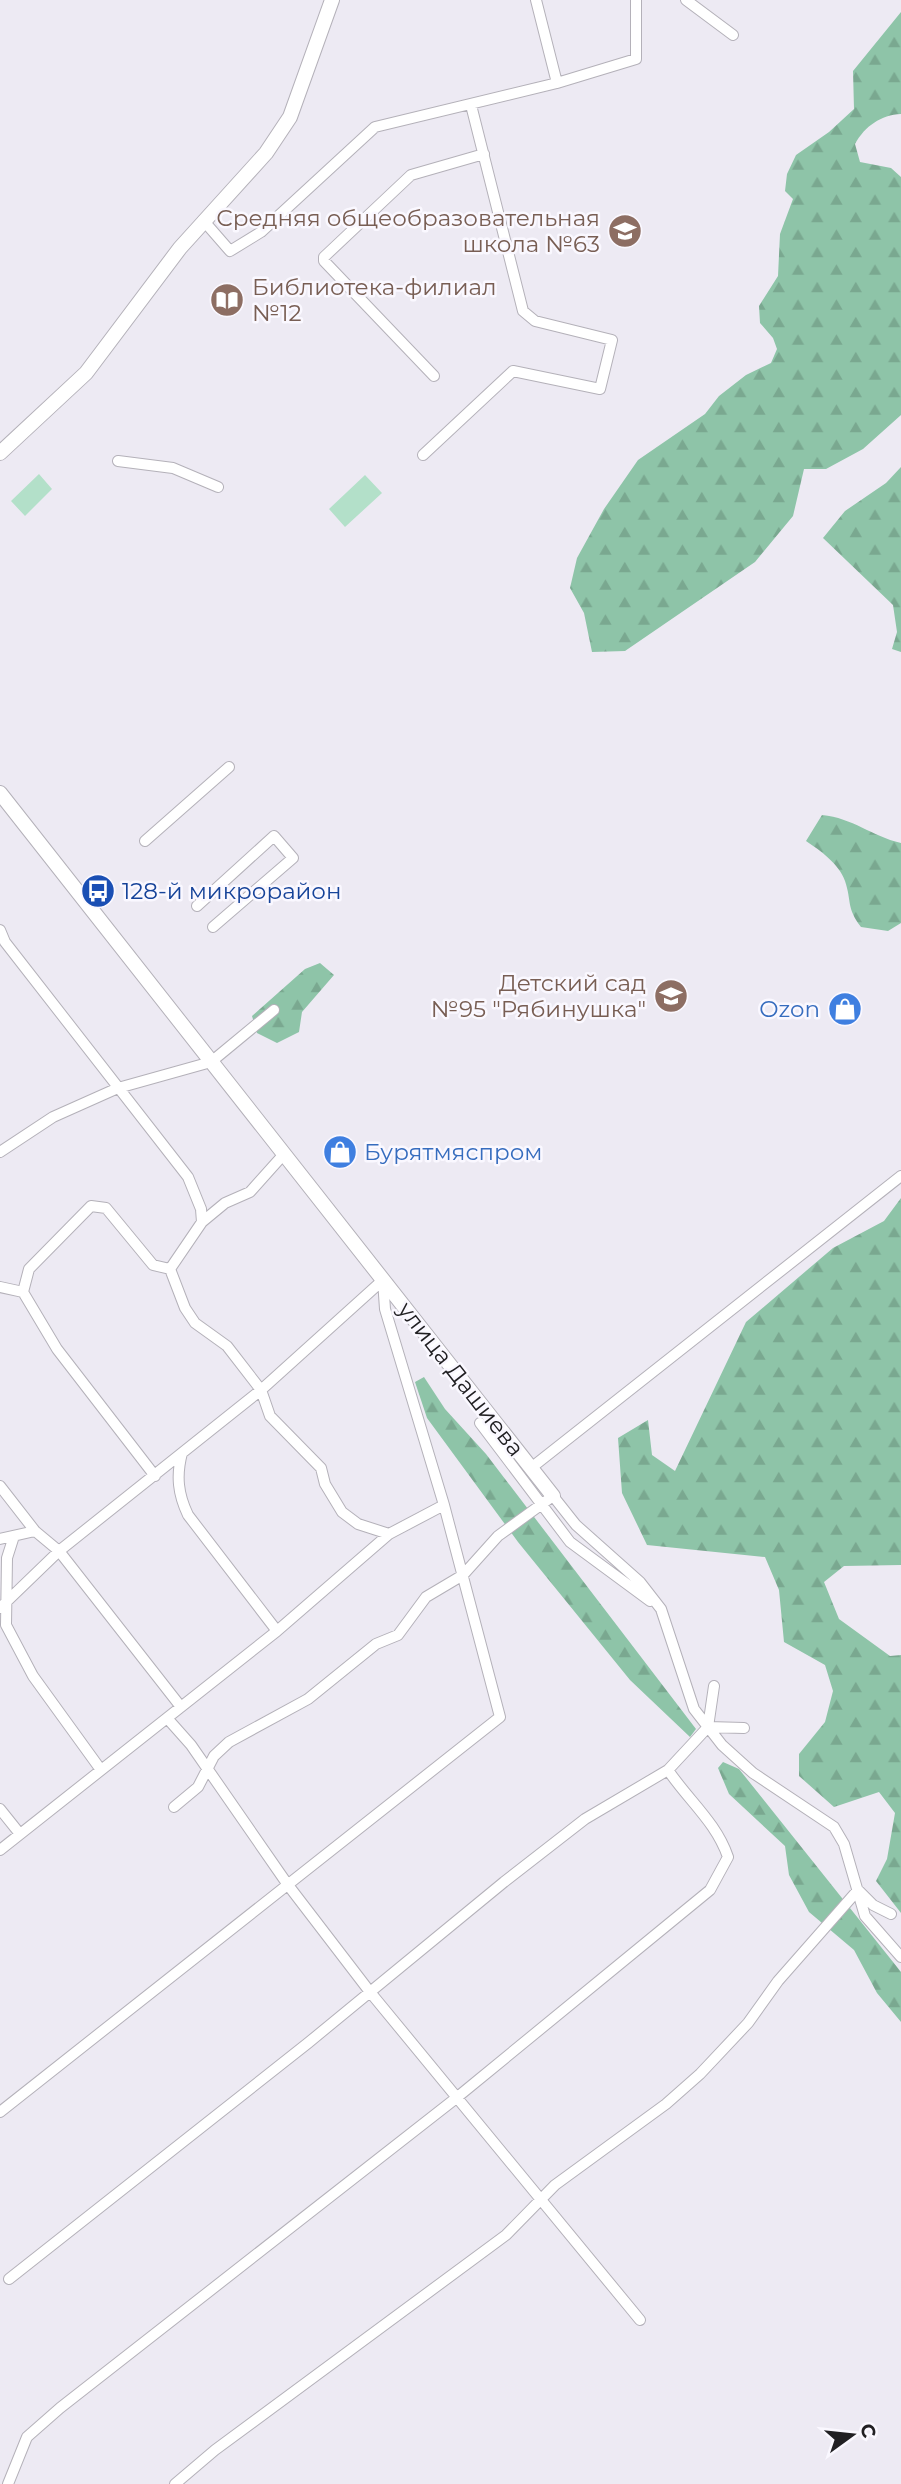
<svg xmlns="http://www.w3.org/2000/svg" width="901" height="2484" font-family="Montserrat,sans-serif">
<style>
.forest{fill:url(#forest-firs)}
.pitch{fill:#b3e0c9}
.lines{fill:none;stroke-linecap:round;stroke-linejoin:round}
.minor-casing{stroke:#b4b1b9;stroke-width:12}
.tertiary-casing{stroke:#b4b1b9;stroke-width:16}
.minor{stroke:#fff;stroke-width:10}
.tertiary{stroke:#fff;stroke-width:14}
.labels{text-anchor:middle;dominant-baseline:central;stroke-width:5;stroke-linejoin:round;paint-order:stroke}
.education-label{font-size:23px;fill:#785e54;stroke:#faf8ff;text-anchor:end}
.transit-label{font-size:23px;fill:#164399;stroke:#faf8ff;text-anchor:start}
.shop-label{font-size:23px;fill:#366cbe;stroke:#faf8ff;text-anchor:end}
.street-label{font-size:23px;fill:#212023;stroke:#faf8ff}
</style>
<defs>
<pattern id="forest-firs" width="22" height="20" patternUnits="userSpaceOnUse" patternTransform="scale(1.75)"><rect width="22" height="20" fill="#8ec4a8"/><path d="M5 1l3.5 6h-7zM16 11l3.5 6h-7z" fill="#7aa890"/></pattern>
</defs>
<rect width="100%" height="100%" fill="#edeaf3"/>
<path class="forest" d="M901,12V114C881,115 865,126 855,144L860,162L891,168L901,177V415L863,449L826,469H804L793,516L755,562L625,651L592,652L584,613L570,588L577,558L604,509L638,460L705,414L719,396L746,375L771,363L777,349L773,338L760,323L759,306L778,276L780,234L793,199L785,191L787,174L796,155L829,132L854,109L853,71Z
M901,467V652L892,649L897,632L893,605L823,538L845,511L886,483Z
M822,815C853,818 871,836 901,843V923L888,931L861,927C846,907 852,902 845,881C839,864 821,851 806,841Z
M320,963L334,975L302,1012L299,1032L277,1043L257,1033L252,1016L305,969Z
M901,1198V1565L844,1566L824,1582L839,1619L890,1656L901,1655V1913L876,1881L887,1859L895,1813L879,1792L834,1807L799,1776V1754L825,1722L833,1691L825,1665L784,1642L779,1590L765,1557L647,1545L622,1493L618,1438L648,1420L652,1455L675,1471L746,1322L833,1248L884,1221Z
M424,1377L445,1409L486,1454L696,1729L690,1737L630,1680L518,1542L427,1418L415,1382Z
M723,1762L739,1769L901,1972V2022L877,1993L854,1950L809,1912L789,1875L785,1846L729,1794L718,1768Z"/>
<path class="pitch" d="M39,474L52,489L25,516L11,501Z
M365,475L382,493L345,527L329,509Z"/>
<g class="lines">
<g class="minor-casing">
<path id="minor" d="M686,0L733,35
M557,83L636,59V0
M203,220L230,251L261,232L375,127L557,83L536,0
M434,376L324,261V257L411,175L484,154
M423,455L513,371L600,389L612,340L535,321L523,311L471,105
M118,461L173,468L218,487
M145,841L229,767
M197,906L274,836L293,858L213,927
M0,930L5,942L188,1177L201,1209L202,1222
M0,1152L53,1117L118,1088L211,1062L274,1010
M170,1269L185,1308L195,1323L227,1346L261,1390L270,1416L321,1468L325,1484L342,1512L358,1524L389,1534
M0,1287L23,1292L29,1269L91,1206L106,1208L153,1265L170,1269L202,1222L225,1203L250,1192L284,1154
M23,1292L57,1349L155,1476
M480,1423L570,1542L650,1601
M182,1453C176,1476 178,1494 188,1515L277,1631
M531,1468L901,1176
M0,1486L35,1531L59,1551L181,1707
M14,1536L7,1558L6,1625L33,1676L101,1770
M0,1539L35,1531
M0,1608L59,1551L261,1390L383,1280
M167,1718L191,1745L288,1885L370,1992L640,2320
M708,1727L744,1728
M174,1807L198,1787L214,1756L229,1742L308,1699L376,1644L398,1635L426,1597L463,1575L498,1536L553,1496L576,1525L640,1582L661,1609L694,1709L722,1745L753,1773L834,1827L844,1844L865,1916L901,1957
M0,1809L20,1834
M0,1850L277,1631L389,1534L444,1505
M0,2112L500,1717L444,1505L385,1309L383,1280
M9,2279L308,2043L504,1882L585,1819L668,1770L708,1727L714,1686
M8,2484L27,2437L60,2408L455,2099L710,1890L728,1857C716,1822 688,1800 668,1770
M175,2484L215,2450L506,2235L555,2185L666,2104L700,2074L748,2023L778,1981L858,1890L873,1905L891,1914"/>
</g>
<g class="tertiary-casing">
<path id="tertiary" d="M0,453L86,373L180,248L266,153L290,117L332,0
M0,793L553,1496"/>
</g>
<use href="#minor" class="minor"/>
<use href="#tertiary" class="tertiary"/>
</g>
<defs>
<g id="school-disc" transform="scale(1.75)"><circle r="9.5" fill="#8d6e63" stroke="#faf8ff"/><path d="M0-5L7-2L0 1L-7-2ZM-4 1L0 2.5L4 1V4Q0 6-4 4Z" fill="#fff"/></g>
<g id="library-disc" transform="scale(1.75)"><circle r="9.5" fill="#8d6e63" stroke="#faf8ff"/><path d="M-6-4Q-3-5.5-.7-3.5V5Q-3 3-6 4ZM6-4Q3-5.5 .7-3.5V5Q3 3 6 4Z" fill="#fff"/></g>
<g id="bus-disc" transform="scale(1.75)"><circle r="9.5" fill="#1a4fb4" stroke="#faf8ff"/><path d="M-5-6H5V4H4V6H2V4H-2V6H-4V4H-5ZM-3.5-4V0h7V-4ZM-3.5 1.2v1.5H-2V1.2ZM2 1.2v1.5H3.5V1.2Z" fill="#fff"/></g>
<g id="shop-disc" transform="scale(1.75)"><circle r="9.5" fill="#3f7fe0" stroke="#faf8ff"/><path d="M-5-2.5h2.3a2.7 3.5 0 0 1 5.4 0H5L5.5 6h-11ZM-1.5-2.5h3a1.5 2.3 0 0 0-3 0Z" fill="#fff"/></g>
</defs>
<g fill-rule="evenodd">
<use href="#school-disc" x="625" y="231"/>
<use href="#library-disc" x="227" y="300"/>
<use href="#bus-disc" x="98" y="891"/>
<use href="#school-disc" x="671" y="996"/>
<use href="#shop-disc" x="845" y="1009"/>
<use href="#shop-disc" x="340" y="1152"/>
</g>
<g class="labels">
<g class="education-label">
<text x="600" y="218">Средняя общеобразовательная<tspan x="600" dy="26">школа №63</tspan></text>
<text x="252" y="287" text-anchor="start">Библиотека-филиал<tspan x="252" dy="26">№12</tspan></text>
<text x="646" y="983">Детский сад<tspan x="646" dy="26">№95 "Рябинушка"</tspan></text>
</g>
<g class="transit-label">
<text x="122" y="891">128-й микрорайон</text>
</g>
<g class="shop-label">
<text x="820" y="1009">Ozon</text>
<text x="364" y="1152" text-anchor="start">Бурятмяспром</text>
</g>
<g class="street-label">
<text transform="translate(461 1379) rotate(52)">улица Дашиева</text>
</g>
</g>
<g transform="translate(852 2435) rotate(75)" stroke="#faf8ff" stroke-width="5" paint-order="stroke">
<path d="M0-5L12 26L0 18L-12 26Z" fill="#212023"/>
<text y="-10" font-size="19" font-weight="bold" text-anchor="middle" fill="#212023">С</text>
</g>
</svg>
